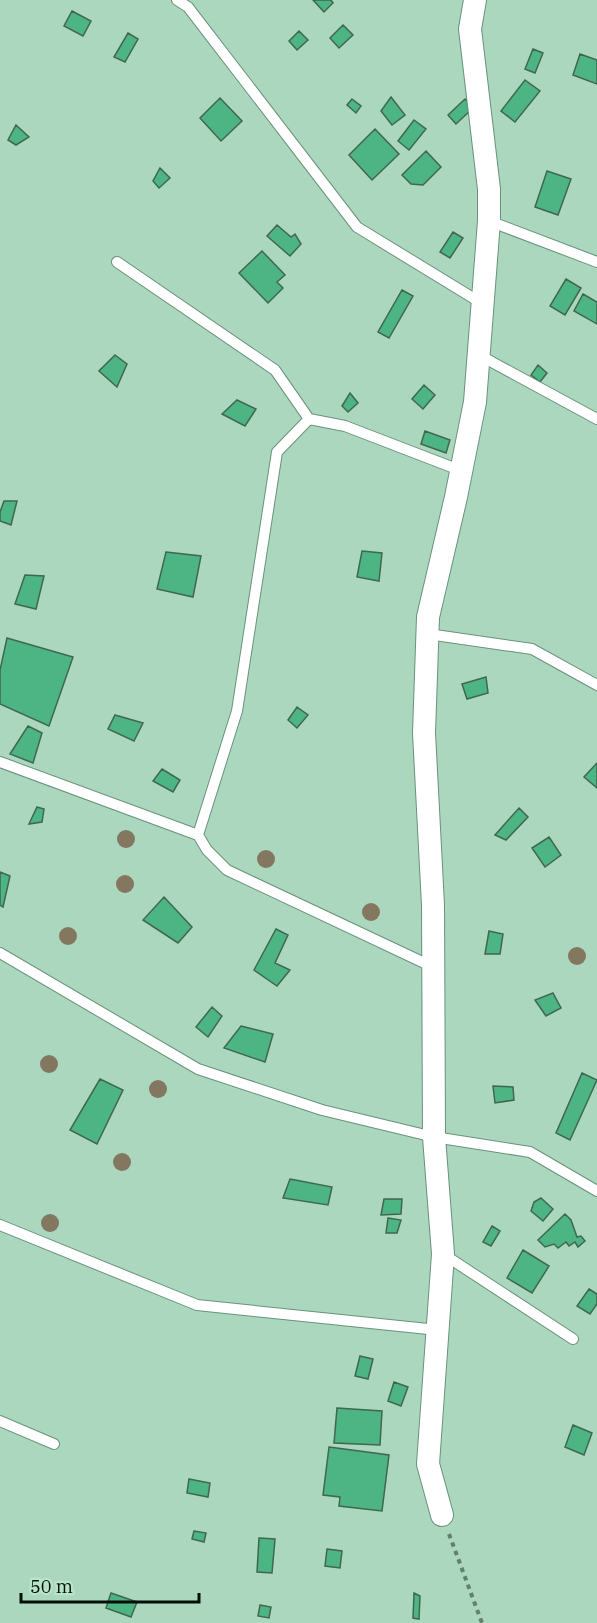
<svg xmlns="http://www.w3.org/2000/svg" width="597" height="1623" viewBox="0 0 597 1623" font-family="'IBM Plex Serif',serif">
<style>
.building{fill:#4db483;stroke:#406752;stroke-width:1.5}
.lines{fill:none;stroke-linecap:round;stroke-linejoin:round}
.service-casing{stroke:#69927b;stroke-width:12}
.minor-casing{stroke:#69927b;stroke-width:24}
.path{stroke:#62806f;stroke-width:4;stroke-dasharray:4.5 4.5;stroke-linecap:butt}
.service{stroke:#fff;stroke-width:10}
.minor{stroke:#fff;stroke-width:22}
.tree{fill:#837760}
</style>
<rect width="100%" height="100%" fill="#abd7be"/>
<path class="building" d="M313,0h18l2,3 -9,9z
M72,11l19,10 -8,15 -19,-10z
M343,25l10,10 -14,13 -9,-10z
M299,31l9,9 -11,10 -8,-9z
M128,33l10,6 -13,23 -11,-5z
M533,49l10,4 -8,20 -10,-4z
M580,54l17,6v24l-24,-9z
M525,80l15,11 -25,31 -14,-11z
M391,97l14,18 -13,10 -11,-14z
M220,98l22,23 -21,20 -21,-23z
M352,99l9,7 -5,7 -9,-8z
M465,99l8,9 -17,16 -8,-9z
M414,120l12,9 -17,21 -11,-9z
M16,125l13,12 -13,8 -8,-5z
M375,129l24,25 -27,26 -23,-25z
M426,151l15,16 -18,18 -12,-1 -9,-9z
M160,168l10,10 -11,10 -6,-7z
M547,171l24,8 -13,36 -23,-8z
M277,225l14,12 4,-3 6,10 -11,12 -23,-20z
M453,232l10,6 -13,20 -10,-6z
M262,251l23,24 -8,7 6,6 -15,15 -29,-30z
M566,279l15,9 -16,27 -15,-9z
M402,290l11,6 -24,42 -11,-6z
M583,294l14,8v22l-23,-13z
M115,355l12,9 -10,23 -18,-16z
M538,365l9,8 -7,9 -9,-7z
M424,385l11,10 -12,14 -11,-10z
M350,393l8,10 -10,9 -6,-6z
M237,400l19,9 -11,17 -23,-12z
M425,431l25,9 -4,13 -25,-9z
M4,501h13l-6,24 -11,-4v-9z
M362,551l20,2 -3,28 -22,-4z
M166,552l35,4 -8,41 -36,-8z
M25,575l19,1 -8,33 -21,-5z
M7,638l66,19 -24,69 -49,-22v-34z
M486,677l2,16 -21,6 -5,-15z
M297,707l11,8 -11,13 -9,-8z
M115,715l28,8 -9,18 -26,-12z
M28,726l14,7 -9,30 -23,-9z
M597,763v25l-13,-11z
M162,769l18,11 -7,12 -20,-11z
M37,807l7,2 -2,13 -13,2z
M519,808l9,9 -22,23 -11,-5z
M549,837l12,18 -16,12 -13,-19z
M0,872l10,4 -7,31 -3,-2z
M164,897l28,30 -14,16 -35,-23z
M276,929l12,6 -13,28 15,7 -13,16 -23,-16z
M489,931l14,3 -3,20h-15z
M553,993l8,15 -15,8 -11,-16z
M212,1007l10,9 -14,21 -12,-10z
M241,1026l32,8 -8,28 -41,-14z
M582,1073l15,7 -27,60 -14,-7z
M100,1079l23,11 -26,54 -27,-14z
M493,1086l20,1 1,13 -19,3z
M290,1179l42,8 -4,18 -45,-7z
M541,1198l12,11 -10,12 -12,-10 3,-9z
M384,1199h18l-1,15 -20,1z
M565,1214l6,6 6,17 4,-1 4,5 -7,6 -3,-5 -6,4 -3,-4 -8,6 -4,-4 -9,3 -7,-7z
M388,1218l13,2 -4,13h-11z
M492,1226l8,5 -9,15 -8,-4z
M523,1250l26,16 -17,27 -25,-15z
M589,1289l8,5v10l-7,10 -13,-8z
M360,1356l13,3 -5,20 -13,-3z
M394,1382l14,5 -7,19 -13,-5z
M337,1408l45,3 -2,34 -46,-2z
M573,1425l19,8 -8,22 -19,-8z
M329,1447l60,8 -7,56 -43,-5 1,-9 -17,-2z
M189,1479l21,4 -2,14 -21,-4z
M194,1531l12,2 -2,9 -12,-3z
M259,1538l16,1 -3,34 -15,-1z
M327,1549l15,2 -2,17 -15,-2z
M111,1593l26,9 -6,15 -25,-9z
M414,1593l6,3 -1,23 -6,-1z
M260,1605l11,2 -2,11 -11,-2z"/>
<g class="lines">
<defs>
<path id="service" d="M177,0l11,7 169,220 126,77
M489,221l108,41
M117,262l158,108 34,49
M479,355l118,64
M428,634l104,15 65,36
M0,762l198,73
M0,953l198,116 124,41 112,27 96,15 67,39
M433,967l-206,-97 -20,-20 -9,-15 39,-124 40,-259 32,-33 36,7 117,45
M0,1225l197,80 241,25
M443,1254l130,85
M0,1421l54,23"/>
<path id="minor" d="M442,1515l-14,-51 15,-210 -9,-117 -1,-232 -9,-172 4,-116 28,-120 19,-95 14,-181v-32l-19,-160 5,-29"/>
</defs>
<use href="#service" class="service-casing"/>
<use href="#minor" class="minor-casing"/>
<path class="path" d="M449,1534l33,89"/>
<use href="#service" class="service"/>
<use href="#minor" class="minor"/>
</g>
<g class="tree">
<circle cx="126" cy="839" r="9"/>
<circle cx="266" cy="859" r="9"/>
<circle cx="125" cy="884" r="9"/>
<circle cx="371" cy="912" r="9"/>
<circle cx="68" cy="936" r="9"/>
<circle cx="577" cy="956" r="9"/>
<circle cx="49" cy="1064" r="9"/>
<circle cx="158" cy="1089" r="9"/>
<circle cx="122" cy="1162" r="9"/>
<circle cx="50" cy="1223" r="9"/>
</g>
<path d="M21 1593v9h178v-9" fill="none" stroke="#020f08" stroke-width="3"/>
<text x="30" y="1593" font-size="18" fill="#020f08" stroke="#b8e4cb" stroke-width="4.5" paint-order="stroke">50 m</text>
</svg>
